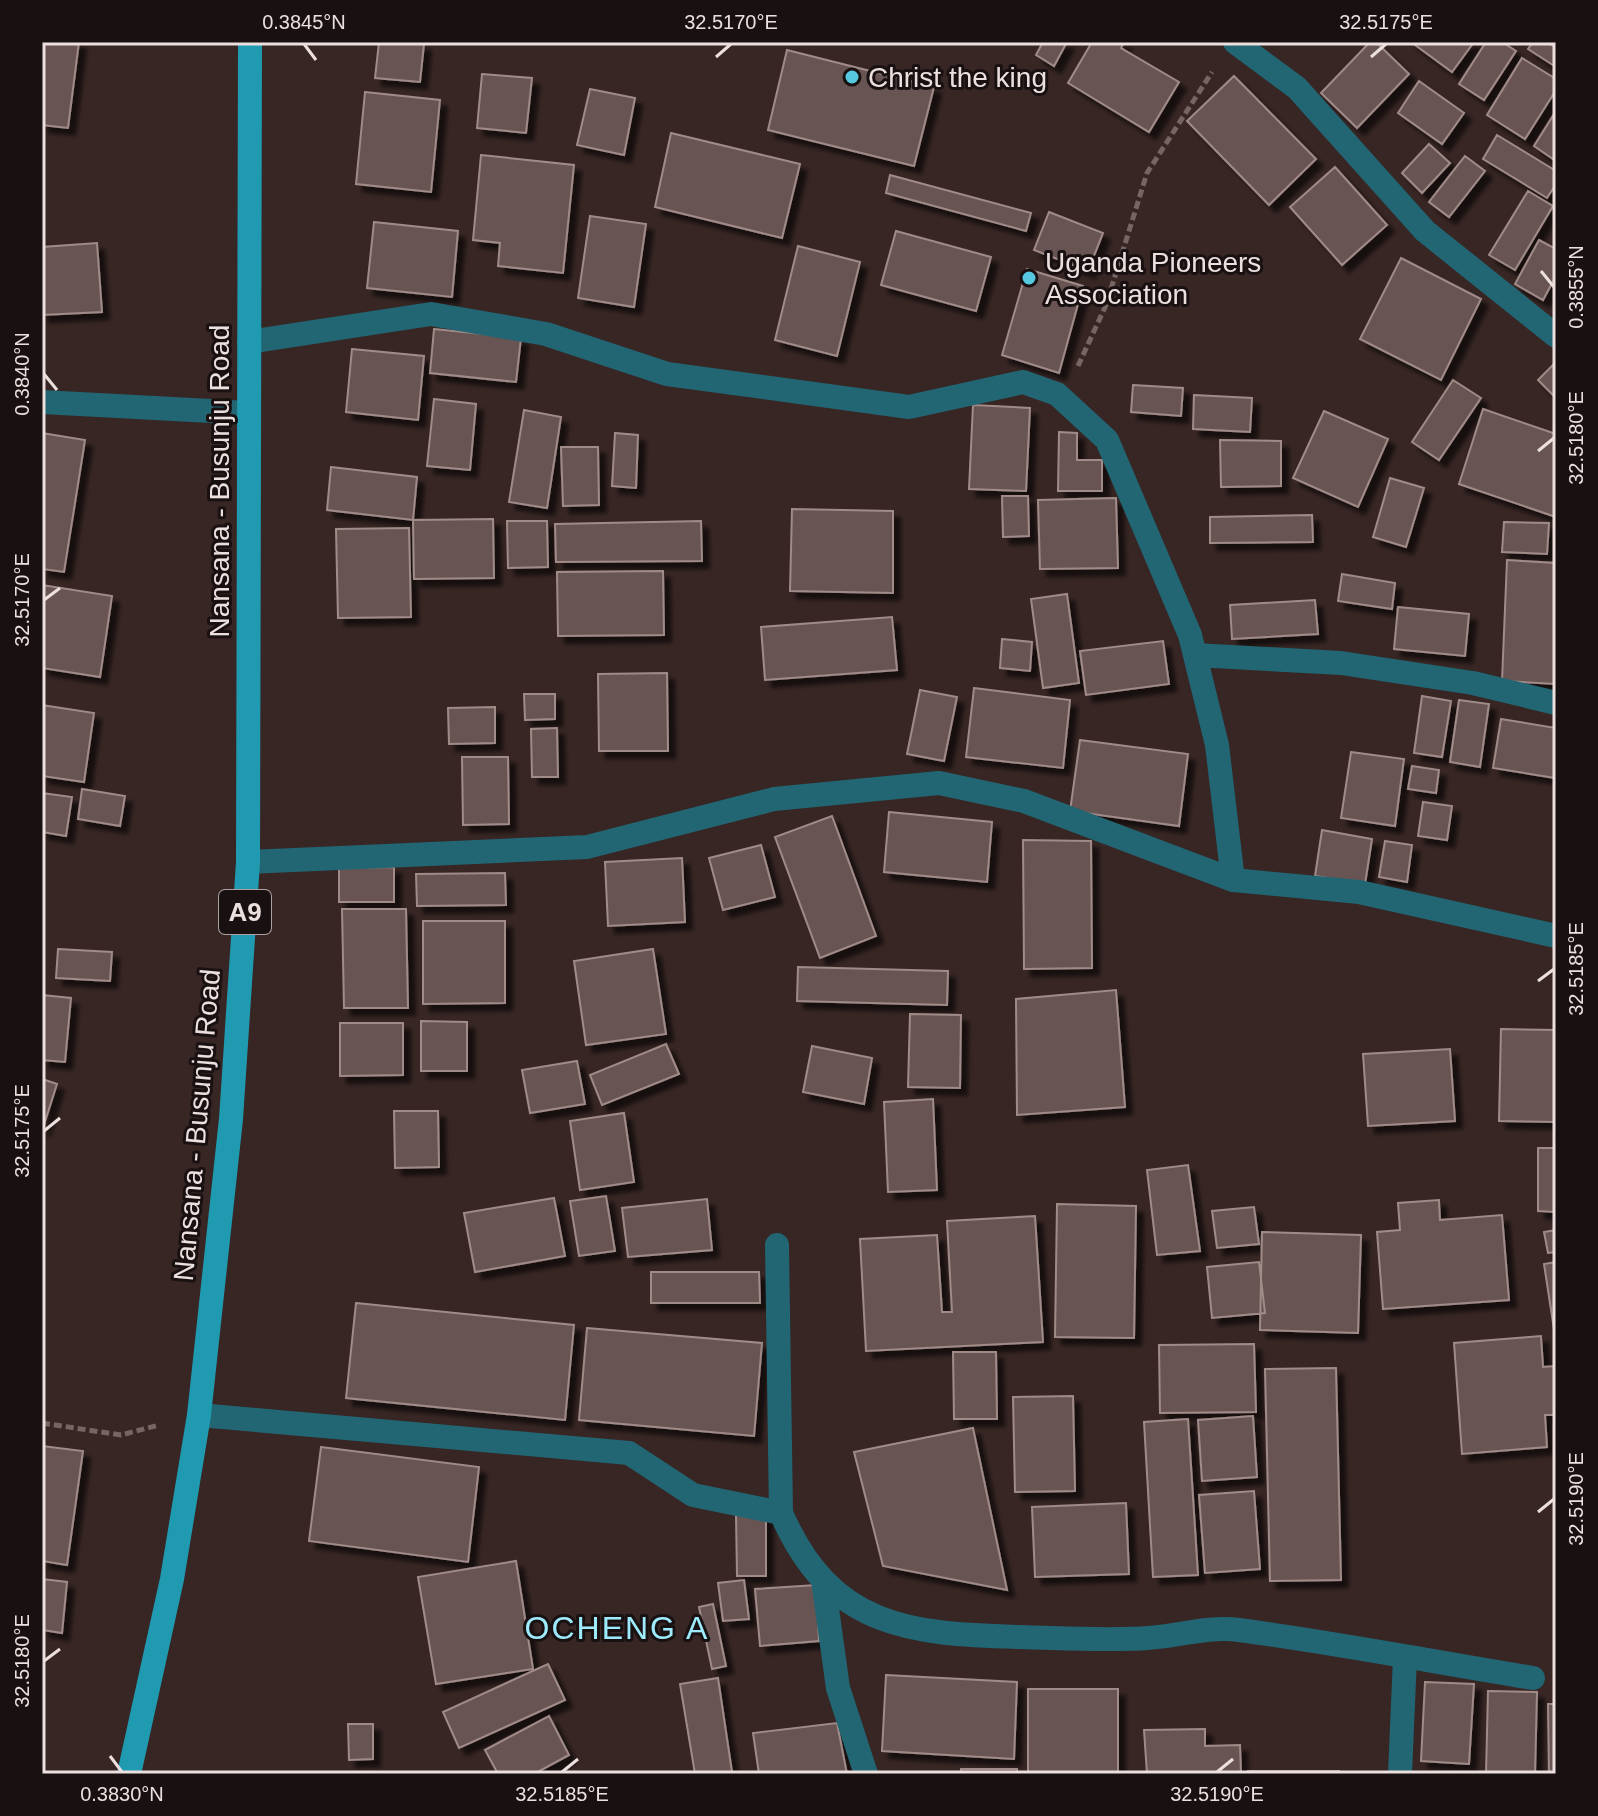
<svg xmlns="http://www.w3.org/2000/svg" width="1598" height="1816" viewBox="0 0 1598 1816" font-family="Helvetica,sans-serif">
<style>
.building{fill:#675552;stroke:#a08b89;stroke-width:2;filter:url(#shadow)}
.lines{fill:none;stroke-linecap:round;stroke-linejoin:round}
.path{stroke:#756564;stroke-width:5;stroke-dasharray:8 4;stroke-linecap:butt}
.street{stroke:#226573;stroke-width:24}
.primary{stroke:#209ab0;stroke-width:24}
.ticks{fill:none;stroke:#ece0df;stroke-width:3}
.poi-dot{fill:#56c9e1;stroke:#191111;stroke-width:3}
.labels{text-anchor:middle;dominant-baseline:central;stroke-width:6;stroke-linejoin:round;paint-order:stroke}
.shield{fill:#191111;stroke:#ada2a1;stroke-width:2}
.shield-label{font-size:26px;font-weight:bold;fill:#ece0df}
.poi-label{font-size:28px;fill:#ece0df;stroke:#191111;text-anchor:start}
.street-label{font-size:28px;fill:#ece0df;stroke:#191111}
.quarter-label{font-size:32px;letter-spacing:2px;fill:#9debfc;stroke:#191111}
.neatline{fill:none;stroke:#ece0df;stroke-width:3}
.ticks-label{font-size:20px;text-anchor:middle;fill:#ece0df}
</style>
<defs>
<filter id="shadow"><feDropShadow dx="7" dy="7" stdDeviation="2" flood-color="#0009"/></filter>
</defs>
<rect width="100%" height="100%" fill="#372624"/>
<path class="building" d="M42,42h37l-11,86 -26,-3z
M379,42l45,2 -4,38 -45,-4z
M1043,42h24l-13,24 -18,-11z
M1092,42h32l-3,6 58,34 -30,50 -81,-49z
M1370,42h6l33,32 -52,54 -36,-35z
M1411,42h63l-22,30z
M1486,42h16l14,9 -32,49 -25,-16z
M1533,42h14l9,6v19l-28,-18z
M787,50l147,37 -20,79 -146,-36z
M1522,58l34,21v11l-31,49 -38,-24z
M482,74l50,4 -6,55 -49,-5z
M1234,76l82,83 -47,46 -82,-84z
M1419,81l45,32 -22,31 -44,-31z
M590,89l45,9 -11,57 -47,-10z
M365,92l75,8 -9,92 -75,-8z
M1556,111v50l-22,-15z
M671,133l129,31 -18,74 -127,-31z
M1497,135l59,36v13l-9,14 -64,-39z
M1429,144l21,19 -28,30 -20,-20z
M481,155l93,10 -11,108 -65,-7 2,-23 -27,-3z
M1465,156l20,15 -36,46 -20,-15z
M1335,167l52,58 -45,40 -52,-58z
M890,175l141,38 -5,18 -140,-38z
M1528,191l25,15 -38,64 -26,-15z
M1049,212l54,21 -15,38 -54,-21z
M590,216l56,8 -12,83 -56,-9z
M374,222l84,9 -6,66 -85,-9z
M896,231l95,26 -15,54 -95,-26z
M1539,240l17,9v27l-13,24 -28,-16z
M97,243l5,69 -60,3v-68z
M798,246l62,16 -23,94 -62,-16z
M1401,258l80,41 -40,81 -81,-41z
M1027,269l56,17 -24,87 -57,-18z
M434,329l87,9 -5,44 -86,-9z
M352,349l72,7 -6,64 -72,-8z
M1556,362v36l-18,-18z
M1453,380l28,18 -42,62 -27,-18z
M1133,385l50,3 -2,28 -50,-4z
M1194,395l58,3 -2,34 -57,-3z
M434,399l42,5 -6,66 -43,-4z
M973,405l57,3 -4,83 -57,-2z
M1483,409l73,25v83l-97,-33z
M524,410l37,7 -14,91 -38,-6z
M1324,411l64,28 -30,68 -65,-29z
M1059,432l18,1v27h25v31h-44z
M42,433l43,7 -21,132 -22,-3z
M615,433l23,2 -2,53 -24,-2z
M1220,440l61,1v45l-60,1z
M561,447h37l1,58 -36,1z
M331,467l86,10 -4,43 -86,-10z
M1390,478l34,10 -18,59 -33,-10z
M1002,496h26l1,40 -26,1z
M1116,498l2,70 -78,1 -2,-69z
M792,509l101,2v82l-103,-2z
M1312,515l1,27 -103,1v-26z
M493,519l1,59 -80,1 -1,-59z
M507,521h40l1,46 -40,1z
M701,521l1,40 -146,1 -1,-38z
M1504,522l45,1 -2,31 -45,-2z
M409,528l2,89 -73,1 -2,-89z
M1507,560l49,3v121l-54,-3z
M663,571l1,64 -106,1 -1,-64z
M1342,574l53,9 -3,26 -54,-8z
M42,585l70,11 -12,81 -58,-9z
M1067,594l12,89 -36,5 -12,-89z
M1315,600l3,34 -86,5 -2,-34z
M1398,607l71,7 -4,42 -71,-7z
M892,617l5,53 -132,10 -4,-53z
M1002,639l30,3 -2,29 -30,-3z
M1163,641l6,43 -83,11 -6,-44z
M667,673l1,78h-69l-1,-77z
M974,688l96,12 -7,68 -97,-11z
M920,690l37,7 -13,64 -37,-7z
M524,694h31v25l-30,1z
M1422,696l29,5 -9,56 -28,-4z
M1459,700l30,4 -9,63 -30,-5z
M42,705l52,8 -10,69 -42,-6z
M495,707v36l-46,1 -1,-36z
M1501,719l55,9 -1,50 -62,-10z
M557,728l1,49h-26l-1,-48z
M1080,740l108,14 -9,72 -109,-15z
M1351,752l53,7 -9,67 -54,-8z
M462,757h46l1,67 -46,1z
M1412,766l27,4 -3,23 -28,-4z
M82,789l43,7 -5,30 -42,-7z
M42,793l30,4 -6,39 -24,-4z
M1423,802l29,4 -5,34 -29,-4z
M889,812l103,10 -5,60 -103,-10z
M832,816l44,120 -56,22 -45,-121z
M1322,830l50,9 -7,45 -50,-8z
M1023,840l68,1 1,127 -68,1z
M1385,841l27,4 -5,37 -28,-5z
M761,845l14,52 -52,13 -14,-52z
M682,858l3,64 -77,4 -3,-64z
M394,867v35h-55v-34z
M505,873l1,32 -89,1 -1,-32z
M342,909h64l2,99h-64z
M423,921h82v82l-82,1z
M58,949l54,3 -2,29 -54,-3z
M653,949l13,85 -80,11 -12,-84z
M798,967l150,4 -1,34 -150,-4z
M1116,990l9,117 -108,8 -1,-116z
M42,995l29,3 -6,64 -23,-2z
M910,1014l51,1 -1,73 -52,-1z
M421,1021l46,1v49h-46z
M340,1023h63v52l-63,1z
M1501,1029l55,1v92l-57,-1z
M666,1044l13,30 -77,31 -12,-30z
M812,1046l60,12 -8,46 -61,-12z
M1450,1049l5,72 -87,5 -5,-72z
M577,1061l8,43 -55,9 -8,-43z
M42,1079l15,5 -15,47z
M933,1099l4,91 -49,2 -4,-90z
M394,1111h44l1,56 -44,1z
M624,1113l10,69 -54,8 -10,-69z
M1538,1148h18v64l-18,-1z
M1188,1165l12,86 -43,4 -10,-85z
M606,1196l9,55 -36,5 -9,-55z
M554,1198l11,58 -90,16 -11,-59z
M707,1199l5,51 -84,7 -6,-49z
M1439,1200l1,20 62,-5 7,85 -126,9 -6,-77 23,-2 -2,-27z
M1057,1204l79,2 -2,132 -79,-1z
M1254,1207l5,37 -42,4 -5,-37z
M1035,1216l8,126 -177,9 -6,-112 77,-4 5,77h10l-5,-91z
M1556,1230v22l-8,1 -4,-21z
M1262,1232l99,3 -3,98 -98,-3z
M1259,1262l6,51 -53,5 -5,-51z
M1556,1262v74h-1l-11,-72z
M651,1272h108l1,31h-109z
M356,1303l218,22 -9,95 -219,-22z
M587,1328l175,15 -8,93 -175,-16z
M1541,1336l2,31 13,-1v49h-11l2,32 -85,7 -8,-111z
M1254,1344l2,68 -96,1 -1,-68z
M953,1352h43l1,67h-43z
M1336,1368l5,212 -71,1 -5,-212z
M1073,1396l2,95 -60,1 -2,-95z
M1253,1416l4,61 -55,4 -4,-61z
M1188,1419l10,156 -45,2 -9,-155z
M973,1428l34,162 -124,-24 -29,-114z
M42,1446l41,5 -16,114 -25,-4z
M321,1447l158,20 -11,95 -159,-21z
M1254,1491l6,78 -55,4 -6,-78z
M1126,1503l3,71 -94,3 -3,-70z
M736,1515h30v61h-29z
M516,1561l17,108 -97,15 -18,-107z
M42,1579l25,3 -5,51 -20,-3z
M744,1580l5,39 -26,2 -5,-38z
M816,1585l3,56 -59,5 -5,-57z
M713,1604l13,62 -14,3 -13,-62z
M548,1664l17,36 -106,48 -16,-36z
M886,1675l131,7 -3,77 -132,-8z
M718,1678l14,94 -37,2 -15,-90z
M1425,1682l49,2 -5,80 -48,-3z
M1028,1689h90v85h-90z
M1488,1691l49,1 -2,82h-49z
M1548,1704h8v70h-7z
M549,1716l20,39 -35,19h-36l-13,-24z
M837,1723l10,51h-88l-6,-41z
M348,1724h25v35l-24,1z
M1205,1729v17l35,-1 1,29h-94l-3,-44z
M961,1769h56v5h-56z
M1248,1771h91v3h-91z"/>
<g class="lines">
<path class="path" d="M1078,366l28,-61 41,-132 65,-101
M42,1423l79,12 38,-10"/>
<path class="street" d="M1235,42l62,46 128,143 131,105
M249,342l182,-28 115,20 121,40 242,33 114,-25 34,12 50,46 83,195 27,110 16,135
M42,402l206,11
M1195,655l146,8 132,20 83,20
M248,862l339,-15 187,-48 165,-16 85,18 209,79 126,12 197,44
M777,1245l4,268
M199,1415l430,38 64,42 88,18c50,115 128,121 239,124 43,1 86,4 128,1 30,-2 60,-12 91,-8 98,13 196,32 294,48
M823,1580l15,108 28,86
M1400,1774l5,-117"/>
<path class="primary" d="M129,1774l43,-195 27,-164 32,-296 17,-257 2,-820"/>
</g>
<path class="ticks" d="M304,44l12,16M716,57l15,-13M1371,57l15,-13M1541,271l13,16M44,374l13,16M1538,451l16,-13M44,600l16,-12M1538,981l16,-12M44,1131l16,-13M1538,1512l16,-13M44,1661l16,-12M110,1756l12,16M562,1772l16,-13M1217,1772l16,-13"/>
<g class="poi-dot">
<circle cx="852" cy="77" r="8"/>
<circle cx="1029" cy="278" r="8"/>
</g>
<g class="labels">
<rect class="shield" x="219" y="890" width="52" height="44" rx="6"/>
<g class="shield-label">
<text x="245" y="912">A9</text>
</g>
<g class="poi-label">
<text x="868" y="77">Christ the king</text>
<text x="1045" y="262">Uganda Pioneers<tspan x="1045" dy="32">Association</tspan></text>
</g>
<g class="street-label">
<text transform="translate(219 481) rotate(-90)">Nansana - Busunju Road</text>
<text transform="translate(197 1125) rotate(-85)">Nansana - Busunju Road</text>
</g>
<g class="quarter-label">
<text x="617" y="1628">OCHENG A</text>
</g>
</g>
<rect width="1598" height="1816" fill="none" stroke="#191111" stroke-width="88"/>
<rect x="44" y="44" width="1510" height="1728" class="neatline"/>
<g class="ticks-label">
<text x="304" y="29">0.3845°N</text>
<text x="731" y="29">32.5170°E</text>
<text x="1386" y="29">32.5175°E</text>
<text transform="translate(1576 287) rotate(-90)" y="7">0.3855°N</text>
<text transform="translate(22 374) rotate(-90)" y="7">0.3840°N</text>
<text transform="translate(1576 438) rotate(-90)" y="7">32.5180°E</text>
<text transform="translate(22 600) rotate(-90)" y="7">32.5170°E</text>
<text transform="translate(1576 969) rotate(-90)" y="7">32.5185°E</text>
<text transform="translate(22 1131) rotate(-90)" y="7">32.5175°E</text>
<text transform="translate(1576 1499) rotate(-90)" y="7">32.5190°E</text>
<text transform="translate(22 1661) rotate(-90)" y="7">32.5180°E</text>
<text x="122" y="1801">0.3830°N</text>
<text x="562" y="1801">32.5185°E</text>
<text x="1217" y="1801">32.5190°E</text>
</g>
</svg>
